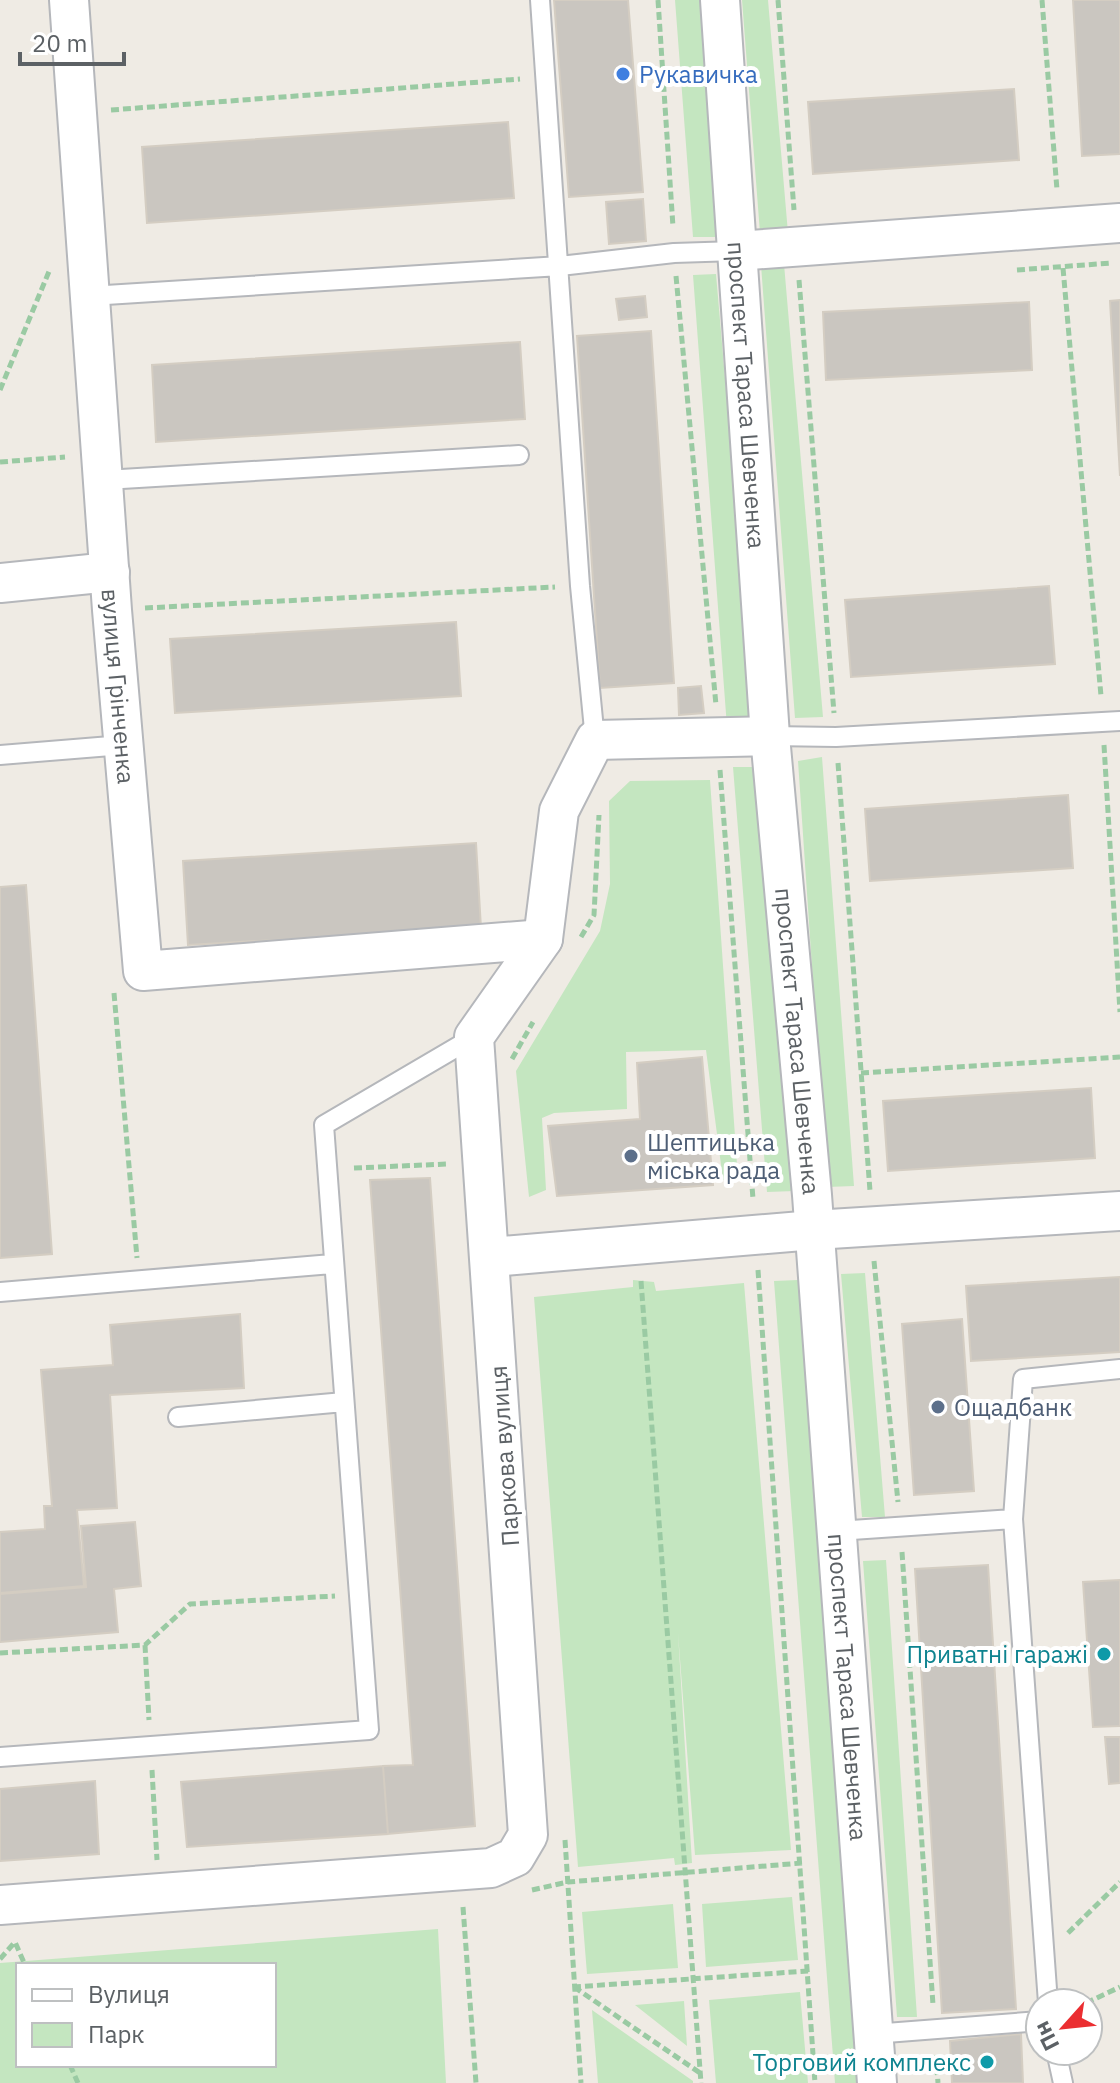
<svg xmlns="http://www.w3.org/2000/svg" width="1120" height="2083" viewBox="0 0 1120 2083" font-family="'IBM Plex Sans',sans-serif">
<style>
.green{fill:#c4e6c0;fill-rule:evenodd}
.building{fill:#cac6c0;stroke:#d4cdc2;stroke-width:2}
.lines{fill:none;stroke-linecap:round;stroke-linejoin:round}
.lane-casing{stroke:#b5b7bb;stroke-width:22}
.street-casing{stroke:#b5b7bb;stroke-width:42}
.path{stroke:#9acaa3;stroke-width:5;stroke-dasharray:8 4;stroke-linecap:butt}
.lane{stroke:#fff;stroke-width:18}
.street{stroke:#fff;stroke-width:38}
.shop-dot{fill:#3f7fe0;stroke:#fff;stroke-width:3}
.service-dot{fill:#5c6f8a;stroke:#fff;stroke-width:3}
.culture-dot{fill:#0f9aa8;stroke:#fff;stroke-width:3}
.labels{text-anchor:middle;dominant-baseline:central;stroke-width:8;stroke-linejoin:round;paint-order:stroke}
.shop-label{font-size:24px;fill:#366cbe;stroke:#fff;text-anchor:start}
.street-label{font-size:24px;fill:#5c6165;stroke:#fff}
.service-label{font-size:24px;fill:#4e5e75;stroke:#fff;text-anchor:start}
.culture-label{font-size:24px;fill:#0d838f;stroke:#fff;text-anchor:end}
</style>
<rect width="100%" height="100%" fill="#efebe4"/>
<path class="green" d="M675,0h26l20,237h-28z
M742,0h26l20,233h-28z
M784,264l39,453 -28,1 -34,-453z
M716,274l39,452 -28,1 -34,-452z
M822,757l32,429 -27,1 -29,-426z
M733,767h24l38,424 -28,1z
M710,780l28,399 -15,1 -17,-130 -80,2 1,57 -73,4 -12,5 4,72 -17,7 -13,-126 84,-140 10,-47 -1,-83 21,-20z
M865,1273l20,244h-23l-21,-243z
M633,1280l21,2 2,9 88,-8 47,567 -96,5 -17,-222 14,230 -17,2 -1,-7 -96,9 -44,-570 99,-10z
M798,1280l63,803h-26l-61,-802z
M886,1560l31,457h-20l-34,-456z
M792,1897l6,63 -92,7 -4,-63z
M673,1904l5,64 -91,6 -5,-62z
M438,1929l8,154h-446v-120zM18,1965h256v100h-256z
M800,1992l8,91h-92l-7,-83z
M684,2001l3,45 -52,-41z
M592,2010l101,71v2h-95z"/>
<path class="building" d="M554,0h74l15,192 -74,5z
M1073,0h47v154l-38,2z
M1014,89l5,71 -206,14 -5,-72z
M508,122l6,76 -367,25 -5,-76z
M643,199l3,42 -37,3 -3,-42z
M645,296l2,21 -28,3 -3,-21z
M1120,300v176l-10,-175z
M1029,302l3,68 -206,10 -3,-68z
M651,331l23,352 -74,5 -23,-352z
M520,342l5,77 -369,23 -4,-77z
M1049,586l6,78 -204,13 -6,-77z
M456,622l5,74 -286,17 -5,-74z
M701,686l3,27 -25,2 -1,-27z
M1068,795l5,73 -203,13 -5,-72z
M476,843l5,85 -293,17 -5,-84z
M26,885l26,369 -52,4v-371z
M702,1057l11,128 -156,11 -9,-70 92,-7 -3,-56z
M1091,1088l4,70 -207,13 -5,-70z
M430,1178l45,648 -87,8 -5,-68 30,-1 -43,-585z
M1120,1277v75l-149,9 -5,-75z
M240,1314l4,74 -134,7 7,113 -40,2 7,76 -84,7v-61l45,-3 -1,-23h8l-11,-136 72,-5 -3,-40z
M962,1319l12,172 -60,4 -12,-171z
M135,1522l6,64 -27,3 4,43 -118,10v-48l86,-7 -5,-61z
M988,1565l28,444 -74,4 -27,-444z
M1120,1580v146l-27,1 -10,-145z
M1105,1737h15v46l-11,1z
M383,1766l5,68 -201,13 -6,-65z
M95,1781l4,73 -99,7v-72z
M1021,2034l2,49h-71l-2,-42z"/>
<g class="lines">
<defs>
<path id="lane" d="M540,0l40,586 15,154
M90,296l470,-30 114,-13 62,-2
M105,480l414,-25
M770,736l66,1 284,-16
M0,755l123,-10
M0,1292l332,-28
M178,1417l166,-15
M837,1531l176,-12
M0,1757l369,-27 -45,-605 150,-88
M1048,2003l-35,-484 10,-140 97,-10
M873,2034l167,-13
M1056,2051l7,32"/>
<g id="street">
<path id="s1" d="M69,0l43,610 31,361 400,-32"/>
<path id="s2" d="M720,0l50,736 42,459 65,888"/>
<path d="M736,251l384,-28"/>
<path d="M0,583l110,-11"/>
<path d="M491,1257l323,-27 306,-19"/>
<path d="M0,1905l491,-37 24,-11 13,-22 -54,-798 69,-98 16,-128 36,-71 175,-4"/>
</g>
</defs>
<use href="#lane" class="lane-casing"/>
<use href="#street" class="street-casing"/>
<path class="path" d="M658,0l15,227
M778,0l16,210
M1042,0l15,190
M111,110l409,-31
M1063,268l38,428
M1017,270l94,-7
M676,276l40,429
M799,280l35,433
M0,390l50,-121
M0,462l65,-5
M145,608l410,-21
M1104,745l16,267
M838,763l32,428
M720,770l33,429
M581,937l13,-22 5,-100
M114,993l23,265
M512,1059l21,-37
M861,1073l259,-16
M354,1168l93,-4
M874,1261l24,241
M758,1270l57,813
M641,1281l60,802
M902,1552l31,453
M145,1645l4,75
M0,1653l145,-8 45,-41 145,-8
M152,1770l5,90
M565,1840l16,243
M532,1890l36,-8 234,-19
M463,1907l13,176
M1068,1933l52,-51
M0,1959l15,-17 10,23
M573,1987l235,-16
M574,1987l126,86
M1086,2003l34,-16
M936,2055l2,28
M70,2065l8,18"/>
<use href="#lane" class="lane"/>
<use href="#street" class="street"/>
</g>
<circle class="shop-dot" cx="623" cy="74" r="8"/>
<g class="service-dot">
<circle cx="631" cy="1156" r="8"/>
<circle cx="938" cy="1407" r="8"/>
</g>
<g class="culture-dot">
<circle cx="1104" cy="1654" r="8"/>
<circle cx="987" cy="2062" r="8"/>
</g>
<g class="labels">
<g class="shop-label">
<text x="639" y="74">Рукавичка</text>
</g>
<g class="street-label">
<text stroke="none"><textPath href="#s2" startOffset="396">проспект Тараса Шевченка</textPath></text>
<text stroke="none"><textPath href="#s1" startOffset="688">вулиця Грінченка</textPath></text>
<text stroke="none"><textPath href="#s2" startOffset="1044">проспект Тараса Шевченка</textPath></text>
<text transform="translate(504 1456) rotate(-94)">Паркова вулиця</text>
<text stroke="none"><textPath href="#s2" startOffset="1692">проспект Тараса Шевченка</textPath></text>
</g>
<g class="service-label">
<text x="647" y="1142">Шептицька<tspan x="647" dy="28">міська рада</tspan></text>
<text x="954" y="1407">Ощадбанк</text>
</g>
<g class="culture-label">
<text x="1088" y="1654">Приватні гаражі</text>
<text x="971" y="2062">Торговий комплекс</text>
</g>
</g>
<rect x="16" y="1963" width="260" height="104" fill="#ffffff" stroke="#bec0c1" stroke-width="2"/>
<rect x="32" y="1989" width="40" height="12" fill="#ffffff" stroke="#bec0c1" stroke-width="2"/>
<text x="88" y="2003" font-size="24" fill="#5c6165">Вулиця</text>
<rect x="32" y="2023" width="40" height="24" fill="#c4e6c0" stroke="#bec0c1" stroke-width="2"/>
<text x="88" y="2043" font-size="24" fill="#5c6165">Парк</text>
<g transform="translate(1064 2027) rotate(243)"><circle r="38" fill="#ffffff" stroke="#bec0c1" stroke-width="2"/>
<path d="M0-6L14 30L0 20L-14 30Z" fill="#eb2e31"/>
<text y="-12" font-size="22" font-weight="bold" text-anchor="middle" fill="#5c6165">Пн</text>
</g>
<path d="M20 52v12h104v-12" fill="none" stroke="#5c6165" stroke-width="4"/>
<text x="32" y="52" font-size="24" fill="#5c6165" stroke="#ffffff" stroke-width="6" paint-order="stroke">20 m</text>
</svg>
